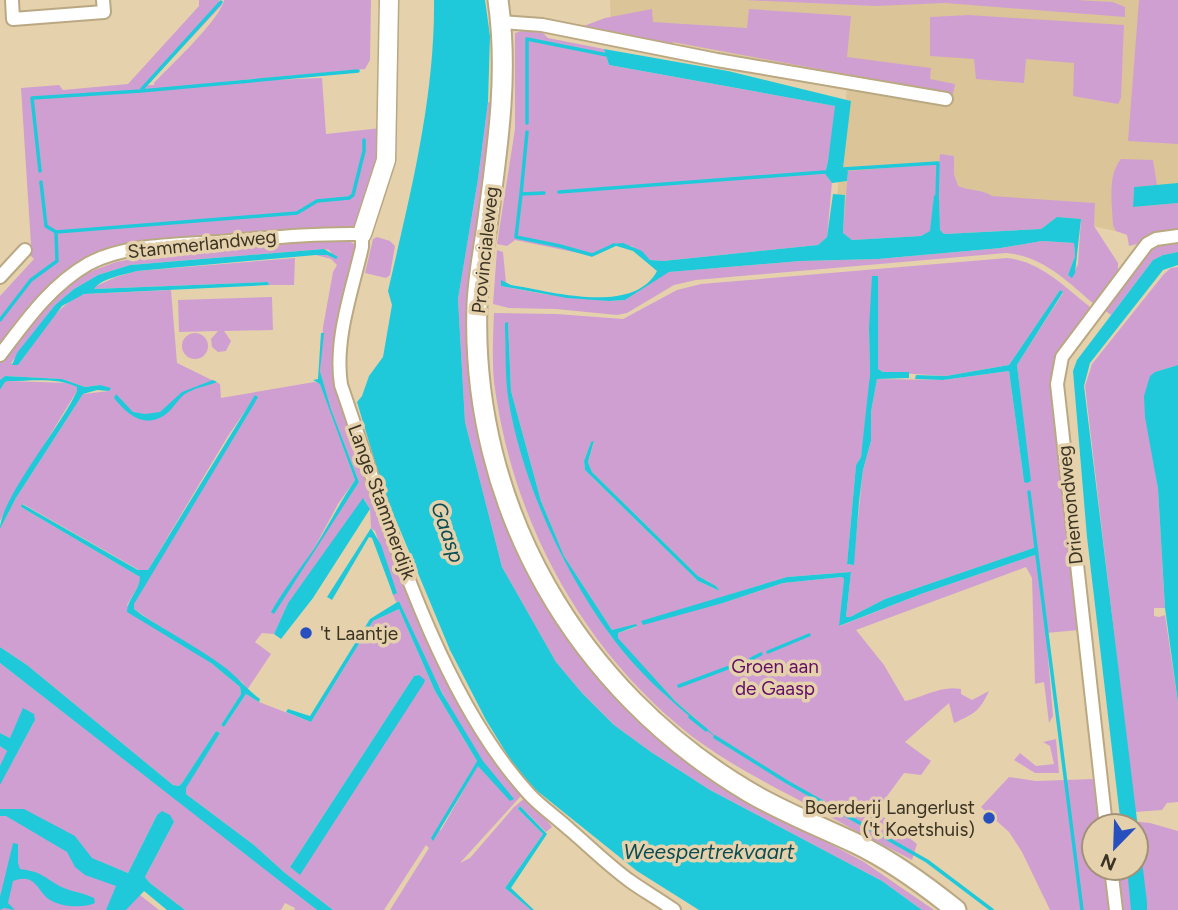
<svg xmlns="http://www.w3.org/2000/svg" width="1178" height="910" viewBox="0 0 1178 910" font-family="Figtree,sans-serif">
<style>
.built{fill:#dbc598}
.green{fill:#d09fd2;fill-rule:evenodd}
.water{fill:#20c9d9}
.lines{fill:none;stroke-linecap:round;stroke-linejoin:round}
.stream{stroke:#20c9d9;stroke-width:3.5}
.street-casing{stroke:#baa883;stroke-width:16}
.secondary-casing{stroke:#baa883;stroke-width:21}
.primary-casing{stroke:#baa883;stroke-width:23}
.street{stroke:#fff;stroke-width:12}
.secondary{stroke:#fff;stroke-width:18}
.primary{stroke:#fff;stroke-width:19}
.poi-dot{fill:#284fbe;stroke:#e5d2ac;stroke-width:2.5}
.labels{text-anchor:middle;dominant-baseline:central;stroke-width:7;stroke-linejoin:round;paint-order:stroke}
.street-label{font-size:19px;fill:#3b3324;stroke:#e5d2ac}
.poi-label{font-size:19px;fill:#3b3324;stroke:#e5d2ac;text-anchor:start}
.park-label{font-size:19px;fill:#620c68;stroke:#e5d2ac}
.water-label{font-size:21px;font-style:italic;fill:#0a4d54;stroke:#e5d2ac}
</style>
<rect width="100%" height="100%" fill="#e5d2ac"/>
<path class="built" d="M610,0h568v223l-59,9 -48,-11 -238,21 15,-166 -237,-45z"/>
<path class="green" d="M199,0h20l3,5 -75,80h7v-2c16,-17 66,-63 70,-83h147l-1,60 -5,9 -144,13 101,-4 4,56 55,-6 -1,31 -21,70 -269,28 -31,20 -19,19 -40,51v-51l34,-37 -8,-8 5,-6 -10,-157 38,-3 4,5 65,-6 71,-78z
M744,0h332l37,2 12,5v10l-180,-14 -69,3z
M1139,0h39v144l-50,-3z
M652,9l1,13 94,6 2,-19 102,7 -4,41 84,11 -1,11 25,5 -2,10 -280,-52 -2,5 -95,-18 29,-11z
M969,15l155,10 -3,73 -3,6 -45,-8 1,-33 -48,-4 -2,24 -48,-4 -2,-20 -44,-3v-39z
M522,31l21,2 5,5 56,11 5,16 227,41 -8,55 -3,13 7,9 -5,54 -9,8 -155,16 -13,-1 -18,-14 -21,-1 3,1 -26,9 -73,-15 -8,6 -10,-2 18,-115v-96z
M488,102l6,3 -22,192 44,248 174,217 34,25 140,75 70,48h-12l-40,-29 -172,-91 -59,-38 -37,-27 -32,-32 -26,-31 -54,-95 -37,-145 -7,-123 20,-120z
M940,154l14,2v18l4,12c11,5 24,3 34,10l103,7 -1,23 24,37v9l-24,32c-27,-23 -51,-48 -88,-51l-310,27 -22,5 -47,28 -10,2 -61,-6 -47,-1 -16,-4 4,-54 6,2 3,31 -5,-2v5l42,8 66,7 16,-1 43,-28 133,-11 77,-2 123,-11 41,-7 32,2 1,13 -7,19 4,2 6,-13 3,-45 -24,-2 -16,12 -97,5 -4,-4 -1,-33 -5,-2 -3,36 -10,5 -69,4 -9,-7 5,-62 91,-7z
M1121,159l32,1 4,25 -23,2 -1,20 45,-4v29l-28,3 -9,8 -12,3 -2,-11 -11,-4 -3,-6c-1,-20 -6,-50 8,-66z
M377,237l13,4 5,5 -5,29 -4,3 -21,-5 8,-34z
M347,240l7,4 3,8 -17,133 131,343 8,11 9,7 33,50 -61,67 10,-5 44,-51 12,-10 4,2 22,28 -6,5 -26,-26 -2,3 25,25 -38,54 26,22h-141l39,-62 -3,-3 -42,65h-51l-48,-37 -31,-28 -68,-51 -1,-6 35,-55 -4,-2 -34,52 -3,3 -6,-1 -146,-120 -27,-18v-118l16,-31 67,-104 26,-3 -9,-6 -15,2 -23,-8 -57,-3 -5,4v-18l39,-51 37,-34 40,-15 32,-6 149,-15zM324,249l5,1 7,9 -9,-4h-11l15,4 6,6 -4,7 -10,55 -3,44 11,38 28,73 -86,131 -1,-1 44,-67 22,-41 17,-24 -35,-97 -6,-1 -93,16 -1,-14 -43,-21 -6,-73 -87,4c-28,9 -48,48 -66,71l-7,-2 44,-58 19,-16 24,-14 32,-10zM256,395l-6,16 -111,182 -5,11v5l108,73 5,8 24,-36 -16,-12 7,-9 12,1 14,-31 76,-104 6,10 1,19 4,3 21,62 -3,2 3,7 3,-1c25,54 49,110 83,159 10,14 21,26 31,39l-35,-34 -37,65 -5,1 41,-70 -42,-70 -36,-82 -26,12 -62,101 -52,-20 -13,-8 -22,33 -3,-2 20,-31 -1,-7 -29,-24 -84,-58 13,-22v-6l-119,-70 2,-3 116,66h9l80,-134zM419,675l-42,79 -77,120 -10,-7 124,-191z
M1178,241v11l-15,3 -10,5 -42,55 -7,-5 50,-64z
M295,258l-1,27h-25l-1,-3 -174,7v-2l22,-10 21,-6z
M1007,258c33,3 58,29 82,48l1,4 -35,46 -3,26 27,248 -33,3 7,83 -4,7 -5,-41 -9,2 -3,-106 -6,-11 -170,63 28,35 21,36c19,-4 36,-16 56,-12v5l11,6 17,-9c-9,20 -15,23 -35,32l-5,-20 -44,39 26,19 -10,14 -17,-2 -28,38 41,33 -5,16c-39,-20 -78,-41 -117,-62 -40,-21 -82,-43 -117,-73 -102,-86 -167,-211 -184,-343 -2,-23 -1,-47 0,-69l63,1 66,5 54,-29 24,-6zM878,276v93l5,3 63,4 63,-11 51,-75 3,3 -46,72 13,117 -6,-1 -15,-110 -66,9 -66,-1 -6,33v29l-8,29 -10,95 -6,-1 9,-99 5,-8 5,-33 4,-50 -1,-46zM508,322l3,69 30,110 23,55 48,74 25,-3 -19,6 -1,5 58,63 27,23 -36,-28 -56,-61 -47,-77 -23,-52 -32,-110zM591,442h3l-6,20 4,10 106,104 18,10 4,5 -22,-10 -113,-111 -1,-9zM1036,547l-1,8 -114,39 -81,32 4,-47 -2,-2 -59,6 -60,20 -82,19 146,-45 64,-5 -5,45h4l35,-18z
M1178,267v98l-22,7 -4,79 6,38 7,119h-11v8l5,1 6,-2 13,88v99l-11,1 -5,7 -27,2 -50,-426 7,-22 72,-90 7,-6z
M272,297l1,33 -49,1 7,10 -5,10 -8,1 -6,-5 -1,-8 7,-8 -39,1 -1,-32z
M182 346a13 13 0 1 1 26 0a13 13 0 1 1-26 0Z
M9,381l60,2 8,4v4l-63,103 -14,27v-131l5,-8z
M0,663l292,226 25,21h-23l1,-2 -10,-5 -4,7h-96l-35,-27 -5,-6 29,-55 -17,-7 -29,58 -37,-15 -16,-22 -3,24 72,31 -4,4 19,15h-159v-164l7,5 -2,24 30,-55 -25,18 -10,-5z
M1056,739l3,34h-24l-21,-13 6,-7 16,13 18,-2 -4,-18 -7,-4z
M1009,777l27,4 57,-2 3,4 5,43h-7v42h12l5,42h-61l-28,-58 -13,-20 -28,-25z
M1113,819l37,4 28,8v79h-58l-4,-42h20v-42h-23z"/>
<path class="water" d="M434,0h51l5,36 -2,66 -10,77 -20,120 7,123 37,145 54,95 26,31 32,32 37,27 59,38 172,91 40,29h-223l-62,-39 -101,-81 -21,-23 -29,-47 -36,-70 -67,-161 -26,-87 5,-6 7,-20 14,-19 9,-52 -4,-14c22,-96 47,-192 46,-291z
M604,49l124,22 123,30 -8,67 5,3 -1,10 -15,2 -7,-9 3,-13 7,-55 -226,-41z
M1178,183v20l-45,4 1,-20z
M833,194l12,1 -2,38 9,7 69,-4 9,-5 4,-36 5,2 1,33 4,4 97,-5 16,-12 24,2 -6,54 -3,5 -4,-3 7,-19 -1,-13 -32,-2 -41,7 -123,11 -77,2 -132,11 -44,28 -16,1 -42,-3 -66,-12v-6l10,5c39,6 122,31 146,-14l-24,-20 -23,-7 13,-1 19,8 8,9 13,1 155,-16 9,-8z
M324,249l14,8 -2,2 -9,-4h-11l-179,16c-14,4 -35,7 -43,18l174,-7 1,3 -185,9 -22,12 -44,59h-6l5,-12 38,-48 19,-16 24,-14 32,-10z
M1178,252v13l-15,5 -73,93 -6,23 63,516v8h-16l-4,-42h9v-42h-15l-34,-289 -14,-166 4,-11 76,-100 10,-5z
M872,276h6v93l5,3h26v6l-32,1 -6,33v29l-8,29 -4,32 -5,63 -7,-1 9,-99 5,-8 9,-83 -1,-46z
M1060,290l3,2 -46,73 14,116 -4,2 -3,-1 -1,-8 -14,-103 -66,9 -28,-1 1,-4 30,1 63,-11z
M508,322l3,69 30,110 23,55 48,74 24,-6 1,2 -19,7v5l57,63 47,41c-40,-31 -81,-65 -111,-106 -49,-67 -90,-157 -103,-239 -3,-22 -2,-46 -3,-69v-5z
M321,333h3l-4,38 11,38 28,73 -85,132 -3,-2c13,-23 29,-43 44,-65 14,-22 25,-45 40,-67l-35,-96 -7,-4 5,-1z
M1178,365v338l-13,-95 -7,-119 -13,-72 -1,-21 6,-20 5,-4z
M5,376l57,3 23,8 15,-2 11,3 -2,3 -12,-1 -14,4 -67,104 -16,31c0,-30 62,-104 77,-138v-4c-19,-10 -47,-6 -68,-6l-4,1 -5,8v-10z
M213,380l4,2c-10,4 -23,6 -32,12 -7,5 -12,15 -19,20 -22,16 -39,0 -52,-16l2,-4 17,18 12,2 15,-2 22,-20z
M255,395l3,2 -8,14 -116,193v5l8,6c26,17 55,32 81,51 14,10 23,23 37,33l-1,3 -13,-8 -22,33 -3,-2 20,-31 -1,-7 -29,-24 -84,-51c0,-13 13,-22 13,-35l-119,-70 1,-3 116,66h10z
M594,441l-6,21 4,10 106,104 18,10 4,5 -22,-10 -113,-111 -1,-9 7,-19z
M363,498l7,11 -57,89 -32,41 -7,-5 14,-31z
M371,528l10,17 16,48 -4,2 -2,-6 -19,-51 -3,-1 -37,63 -5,-3z
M1036,547l-1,8 -114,39 -82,32 5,-47 -2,-2 -59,6 -60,20 -80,22 -2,-4 146,-44 64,-5 -5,45h4l35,-18z
M399,601l43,92 41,68 31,38 -4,2 -32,-35 -45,75 -2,-3 46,-77 -42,-70 -36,-82 -26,12 -62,101 -25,-10 2,-3 22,7 60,-97z
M0,647l27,18 146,120 6,1 3,-3 34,-52 4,2 -34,55v6l68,51 31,28 48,37h-16l-317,-247z
M419,675l6,5 -1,3 -124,192 -10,-8 124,-191z
M23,708l11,6 1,6 -35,65v-19l7,-15 -7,-5v-13l10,5z
M520,806l27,28 -36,54 23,22h-3l-26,-22 38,-54 -25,-25z
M0,809h24l51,27 17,22 36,15 29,-58 5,-4 8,4 4,7 -29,55 5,6 35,27h-18l-23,-19 -18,19h-20l10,-24 -31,-11 -10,-8 -8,-15 -61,-36h-6z
M13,843l5,1v19l2,6c20,3 20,5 36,15 10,7 26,8 38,14l1,5c-13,6 -40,4 -50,-7 -10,-12 -13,-22 -32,-15l-5,22 7,7 -11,-2 -4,2v-13z"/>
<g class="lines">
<path class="stream" d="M142,89l79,-87
M527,123v-84l80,16
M843,169l95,-6 -1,35
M40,171l-8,-73 109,-7 217,-20
M41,182l5,44 10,6 241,-19 20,-12 32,-3 4,-3 11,-44v-11
M559,192l266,-20
M544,193l-23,1 -5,43 44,9 32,9 22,-10
M521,194l6,-62
M0,320l31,-40 26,-19 -1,-29
M1029,492l53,418
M768,652l41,-17
M751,659l10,-5
M679,686l67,-25
M690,717l16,13
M715,737l72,45 140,79 65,49"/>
<defs>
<path id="street" d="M12,0l1,19 91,-7 -1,-12
M500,22l42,3 175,35 229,39
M0,277l25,-27
M0,355c26,-34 50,-69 88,-91 36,-20 90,-19 131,-22 48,-4 95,-9 143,-8v13c-10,44 -28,92 -21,138 45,130 94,306 188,409 12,13 27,23 40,35 20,17 40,37 61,52 14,10 30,19 44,29
M1106,826l-49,-442 5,-27 85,-113 9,-5 22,-3
M1111,868l5,42"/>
<path id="secondary" d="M362,234l24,-74 3,-160"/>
<path id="primary" d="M498,0c11,76 -1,151 -11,226 -4,26 -9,53 -10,79 -7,202 100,385 272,487 34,20 72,35 108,52 35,17 68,41 99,66"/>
</defs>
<use href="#street" class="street-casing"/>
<use href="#secondary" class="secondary-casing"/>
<use href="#primary" class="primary-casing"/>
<use href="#street" class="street"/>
<use href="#secondary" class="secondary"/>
<use href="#primary" class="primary"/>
</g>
<g class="poi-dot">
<circle cx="306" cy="633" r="7"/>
<circle cx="989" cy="818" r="7"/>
</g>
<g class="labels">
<g class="street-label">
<text transform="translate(202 244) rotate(-6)">Stammerlandweg</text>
<text transform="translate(485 250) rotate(-84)">Provincialeweg</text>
<text transform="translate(382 502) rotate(70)">Lange Stammerdijk</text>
<text transform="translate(1070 505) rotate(-96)">Driemondweg</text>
</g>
<g class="poi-label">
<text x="320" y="633">'t Laantje</text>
<text x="975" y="807" text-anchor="end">Boerderij Langerlust<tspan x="975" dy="22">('t Koetshuis)</tspan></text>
</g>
<g class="park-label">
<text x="775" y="666">Groen aan<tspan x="775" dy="22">de Gaasp</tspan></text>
</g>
<g class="water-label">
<text transform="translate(448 532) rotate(71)">Gaasp</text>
<text x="709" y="851">Weespertrekvaart</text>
</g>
</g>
<g transform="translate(1115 847) rotate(203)"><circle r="33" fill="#e5d2ac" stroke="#a19276" stroke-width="2"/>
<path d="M0-5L12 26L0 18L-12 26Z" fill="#284fbe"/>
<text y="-10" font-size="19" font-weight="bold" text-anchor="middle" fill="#3b3324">N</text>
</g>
</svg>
